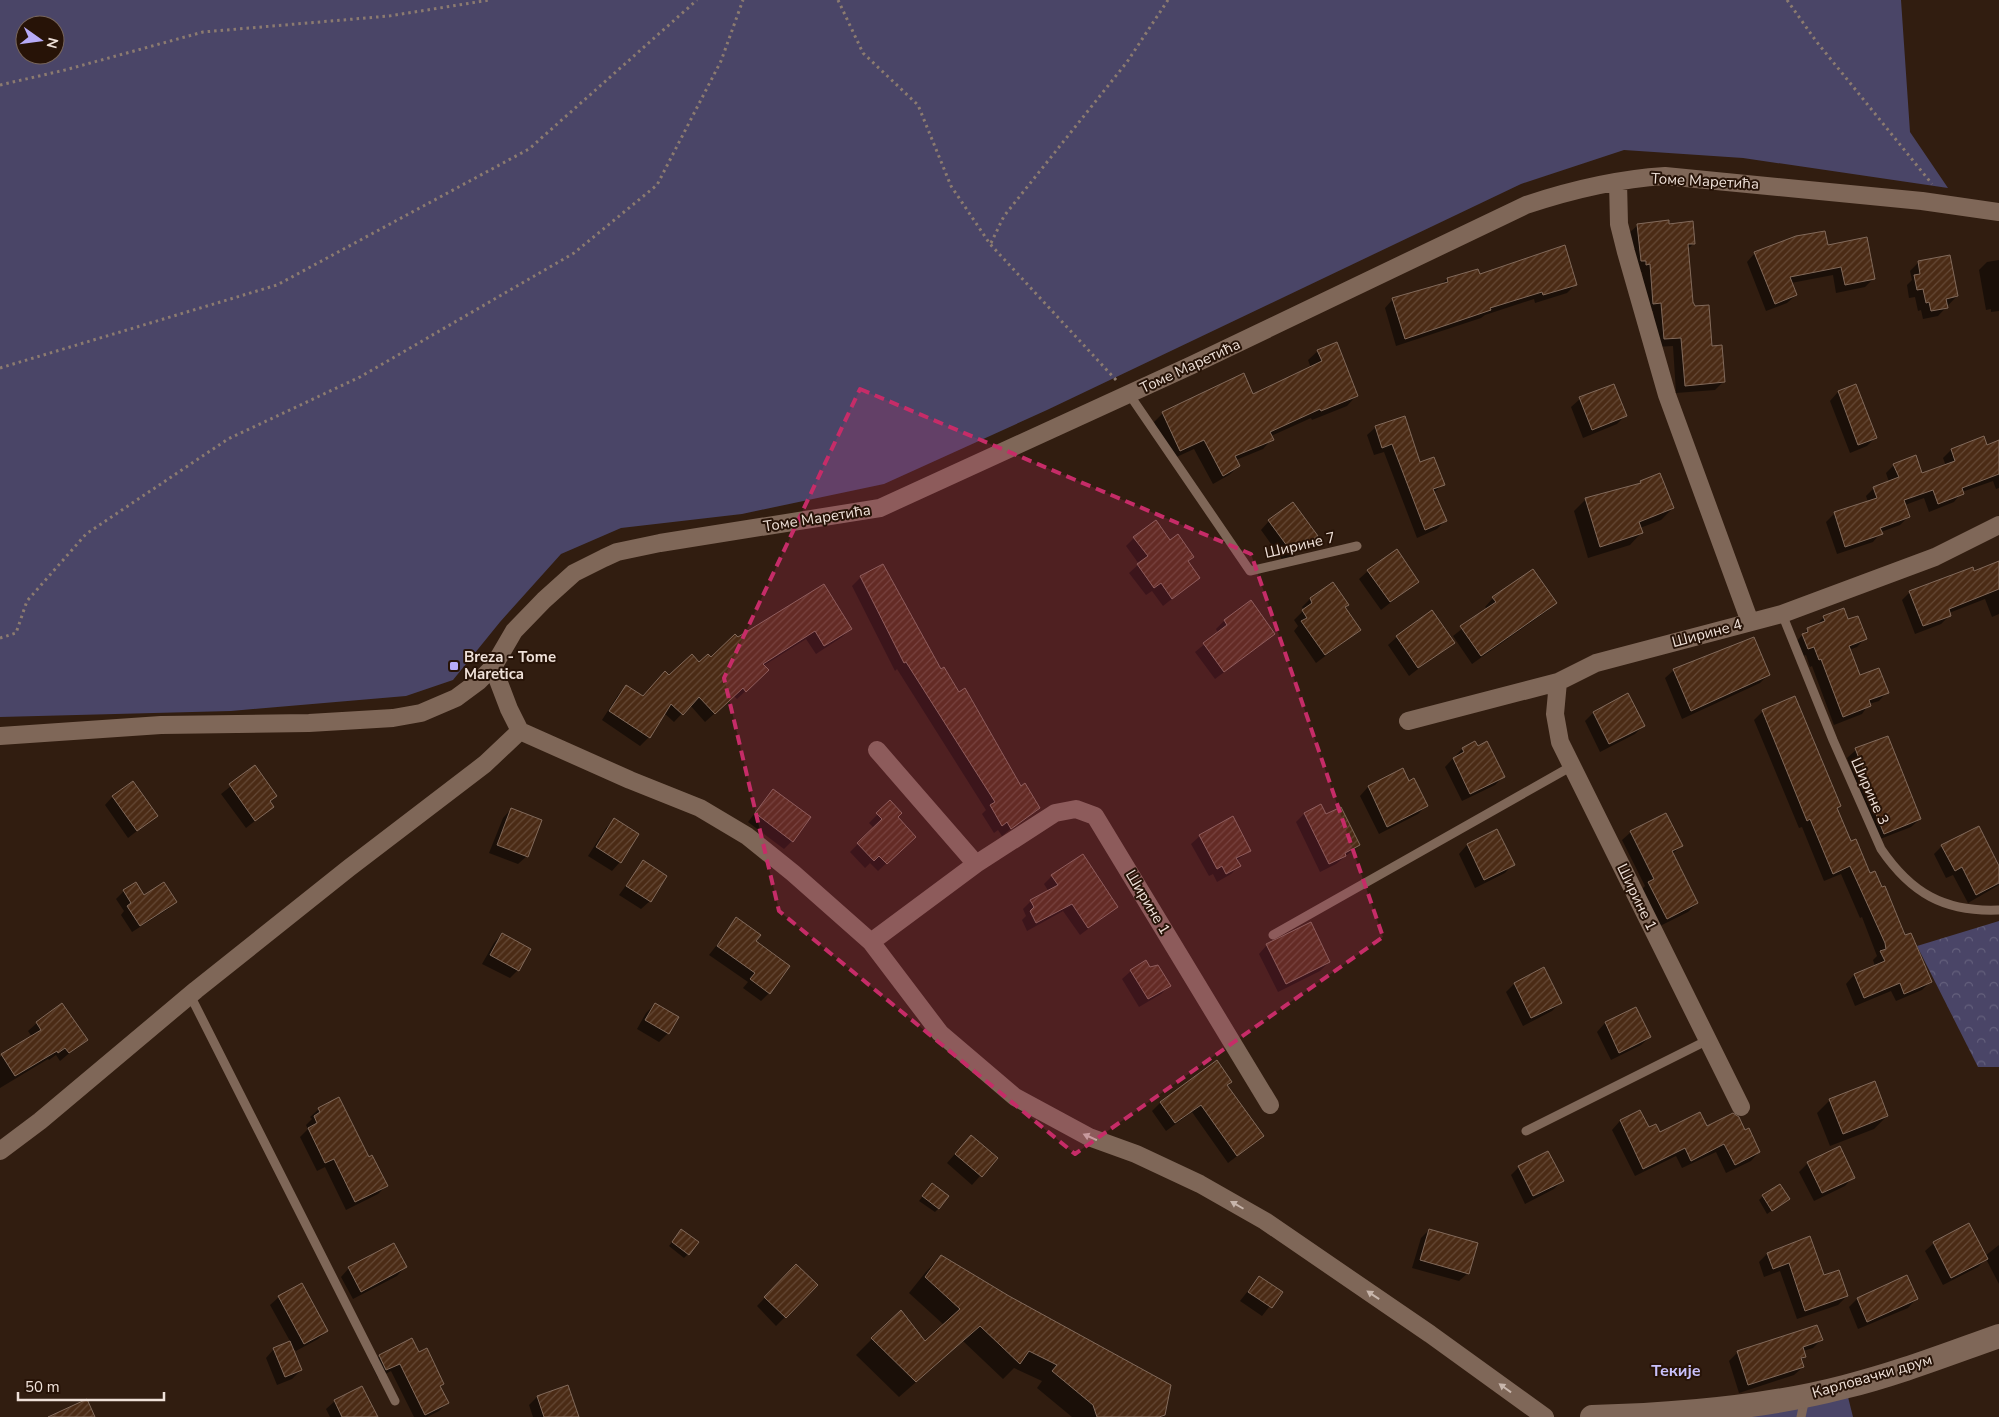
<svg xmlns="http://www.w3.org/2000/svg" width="1999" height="1417" viewBox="0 0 1999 1417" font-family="'Nunito Sans',sans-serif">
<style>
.green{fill:#4a4567;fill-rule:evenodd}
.forest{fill:url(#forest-crowns)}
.shadow{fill:#0007}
.building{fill:url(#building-hatch);stroke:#826a5b}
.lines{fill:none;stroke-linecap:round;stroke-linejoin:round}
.path{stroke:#8c7b70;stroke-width:3;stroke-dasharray:2.5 4;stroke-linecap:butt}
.lane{stroke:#7f6758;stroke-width:9}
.street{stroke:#7f6758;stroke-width:18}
.secondary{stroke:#7f6758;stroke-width:24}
.oneway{fill:#c8b6ac}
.marked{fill:#c62c68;fill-opacity:0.2;stroke:#c62c68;stroke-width:4;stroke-dasharray:10 6;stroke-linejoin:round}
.poi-dot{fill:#b7abf7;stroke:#271307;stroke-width:2}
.labels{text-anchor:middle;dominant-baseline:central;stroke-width:4;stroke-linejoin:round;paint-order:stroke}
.street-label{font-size:15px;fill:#efe1d9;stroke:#271307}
.poi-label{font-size:15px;font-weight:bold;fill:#efe1d9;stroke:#271307;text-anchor:start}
.neighbourhood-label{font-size:16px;font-weight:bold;fill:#c9c1fb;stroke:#271307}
</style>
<defs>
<pattern id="forest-crowns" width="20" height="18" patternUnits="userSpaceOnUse" patternTransform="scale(1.25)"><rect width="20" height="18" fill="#4a4567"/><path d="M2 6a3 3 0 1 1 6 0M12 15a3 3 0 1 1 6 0" fill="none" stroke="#64607c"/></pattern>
<pattern id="building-hatch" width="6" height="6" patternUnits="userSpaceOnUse" patternTransform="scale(1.25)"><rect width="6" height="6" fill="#4b2b15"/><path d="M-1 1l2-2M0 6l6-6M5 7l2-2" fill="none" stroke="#654936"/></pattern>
</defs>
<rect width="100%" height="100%" fill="#311d10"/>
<path class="green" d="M0,0h1901l9,132 38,56 -205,-30 -119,-8 -103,34 -474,226 -163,74 -142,30 -121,14 -60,26 -61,68 -47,58 -47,16 -175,15 -231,6zM25,25h30v30h-30z
M1848,1397l5,20h-132z"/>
<path class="forest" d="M1999,921v146h-21l-61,-121z"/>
<path class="shadow" d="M1638,225h30l26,18 -7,7 4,52 32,80 -8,8 -39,3 -3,-47 -17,1 -3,-36 -8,1 -3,-40 -4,1 -9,-40z
M1564,246l11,39 -8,8 -32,10 -1,-4 -49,16 -4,3 -85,28 -11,-38 8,-9 49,-15 5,-5 32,-4z
M1827,247l47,31 -9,9 -29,6 -3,-18 -42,8 5,12 -9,8 -21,8 -19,-49 8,-9z
M1999,260v51l-8,1v-3l-5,1 -7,-40 8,-8z
M1918,263l39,33 -19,20 -15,3 -2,-9 -3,1 -3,-14 -6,1 -2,-13 5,-5 -2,-9z
M1318,351l38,45 -9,10 -35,14 -1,-2 -40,18 1,3 -9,10 -27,11 3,6 -10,9 -16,9 -19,-35 -24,11 -16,-38 9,-9 90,-18 58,-27 -3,-8z
M1856,386l19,52 -8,8 -17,7 -20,-52 8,-9z
M1580,399l45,17 -8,8 -34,14 -12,-31z
M1376,427l67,57 -10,9 12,28 -8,8 -20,9 -33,-86 -10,3 -7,-20z
M1999,441v47l-3,1 -3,-8 -31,11 -8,10 -25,10 -5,-14 -19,7 4,11 -9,9 -19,7 -8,10 -36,12 -11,-32 9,-9 33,-11 -2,-6 8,-8 15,-6 -3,-9 8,-8 28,10 24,-9 -3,-8 8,-8 35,-4z
M1660,475l13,33 -12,12 -21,8 1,5 -11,12 -42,13 -14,-47 12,-12 52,-14z
M1269,521l47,15 -32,26 -23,-32z
M1134,538l53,24 11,16 -35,28 -11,-15 -6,4 -17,-22 10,-9 -13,-18z
M1999,563v51l-7,3 -7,-18 -36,14 1,2 -9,9 -26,10 -13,-34 8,-8z
M882,566l58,104 80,118 18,19 -36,29 -4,-6 -4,3 -12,-19 4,-4 -89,-141 -2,2 -43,-85 9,-9z
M1368,571l49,11 -36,28 -22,-31z
M1333,583l11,24 16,23 -44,33 -22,-32 4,-5 -4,-6 10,-10 -2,-3 8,-8z
M824,586l26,43 -8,8 -26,17 -10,-15 -43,27 -4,12 -22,21 -3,-3 -29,26 -15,-17 -16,17 -10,-9 -15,24 -9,9 -38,-26 16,-25 8,-8 16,10 27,-21 42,-17 27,-20z
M1493,598l62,5 -8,8 -75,53 -19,-28 34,-27 -2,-2z
M1250,602l24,32 -59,45 -20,-27 23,-19 -2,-4 8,-8z
M1824,617l23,4 18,17 -8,9 -8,3 10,27 28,15 -8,9 -10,3 -7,10 -28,11 -22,-59 -2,1 -4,-12 -6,2 -6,-13 14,-15 7,-3z
M1397,637l56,5 -44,34 -21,-31z
M1674,670l94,5 -8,8 -78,36 -17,-41z
M1628,695l15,31 -8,8 -35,18 -15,-31 8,-8z
M1794,698l46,108 -3,3 14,33 79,140 -8,8 -26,11 -5,-10 -36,15 -9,-22 8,-9 21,-9 -2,-6 4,-4 -15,-39 -2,1 -19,-44 -17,7 -22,-54 -3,1 -45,-108 9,-9z
M1887,737l33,82 -9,8 -36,14 -8,-30 -20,-53 9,-8z
M1475,743l28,34 -8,8 -33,16 -17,-34 17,-18z
M255,767l20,29 -6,6 3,5 -26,21 -25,-34z
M1403,770l6,12 17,24 -8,8 -39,20 -19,-38 8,-9z
M773,790l19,51 -8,8 -36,-27z
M113,796l43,20 -28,22 -23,-33z
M890,802l6,15 18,20 -36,34 -8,-8 -5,5 -15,-16 24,-24 -5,-5z
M1320,806l6,10 33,29 -23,19 -16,8 -24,-50 8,-8z
M511,809l16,47 -9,8 -29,-11 14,-35z
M614,820l6,42 -8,9 -24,-15 18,-28z
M1497,831l16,33 -8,9 -30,15 -16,-34 8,-9z
M1631,832l50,14 -9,8 25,49 -9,9 -30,15 -18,-36 5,-5 -23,-46z
M1200,836l50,14 -14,11 3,5 -8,8 -14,8 -4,-8 -4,2 -18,-32z
M1942,846l57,22v17l-31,18 -15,-28 -7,3 -12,-24z
M643,862l7,39 -9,8 -22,-14z
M1052,876l65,31 -37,28 -17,-24 -36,20 -5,-11 4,-4 -3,-7 8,-8 18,-9 -5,-8z
M124,891l20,6 31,5 -7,7 -36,23 -11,-17 3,-4 -8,-12z
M737,919l32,74 -8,8 -18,-13 5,-6 -39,-27z
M502,934l16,36 -8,8 -28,-14 12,-21z
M1267,945l62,17 -9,9 -42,21 -19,-38z
M1149,968l20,18 -8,8 -22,13 -17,-28 9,-8z
M1544,969l16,34 -8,8 -29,15 -17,-34 8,-8z
M655,1004l13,29 -9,9 -22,-13 9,-16z
M1635,1008l15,29 -9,8 -30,15 -14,-28 8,-9z
M37,1023l49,16 -26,22 -4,-6 -7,5 -1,-1 -48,29v-31l32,-20 -4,-6z
M1231,1082l-5,4 37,50 -35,27 -36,-51 -26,19 -14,-20 8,-8z
M1830,1100l57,16 -13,13 -44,17 -13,-33z
M319,1109l49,50 18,27 -8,8 -32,16 -21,-43 -8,4 -17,-34 8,-8 -2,-4 6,-6 -2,-2z
M1640,1112l9,17 10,4 47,-5 39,4 14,20 -8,9 -25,12 -10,-21 -34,16 -6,-12 -41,20 -23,-46 8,-9z
M971,1136l25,22 -24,27 -25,-22z
M1808,1163l45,14 -8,9 -31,15 -15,-29z
M1519,1167l43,14 -8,8 -29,15 -14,-29z
M929,1188l10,20 -4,4 -16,-11z
M1763,1196l25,3 -21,15 -8,-14z
M1429,1230l39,43 -9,8 -47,-13 9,-30z
M678,1234l10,20 -4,4 -15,-12z
M1934,1243l51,13 14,-11v39l-13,-25 -8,8 -35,18 -18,-34z
M1767,1254l56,23 24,19 -9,9 -41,14 -17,-48 -16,6 -5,-15z
M941,1256l222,158 -2,3h-89l-35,-29 5,-7 -28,-13 -11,11 -40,-38 -64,56 -43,-42 16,-16 52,4 20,-18 -35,-32 16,-20z
M796,1265l21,20 -41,41 -19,-20z
M405,1267l-8,9 -44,23 -12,-22 8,-9z
M1259,1277l22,15 -19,24 -22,-15z
M1907,1277l9,22 -8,9 -50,21 -9,-22 8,-8z
M279,1297l48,33 -9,9 -22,12 -5,-4 10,23 -9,9 -15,6 -11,-27 8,-9 17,-6 -21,-38z
M1817,1326l4,14 -8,8 -10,3 2,5 -4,4 2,7 -9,8 -55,18 -10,-32 8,-8z
M418,1354l25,29 -4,4 8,16 -8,8 -12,6h-13l-23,-46 -13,7 -7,-14 9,-8z
M537,1397l40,20h-44l-4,-12z
M335,1401l39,16h-44l-4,-8z"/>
<path class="building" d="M1669,220v4l24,-3 2,23h-7l5,58 2,4 14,-1 3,41 10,-1 3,37 -40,4 -4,-48 -17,1 -3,-36 -8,1 -3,-40 -4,1v-4h-5l-4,-37z
M1825,231l3,14 39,-8 8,42 -30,6 -4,-18 -51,10 7,18 -22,9 -21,-52 42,-16z
M1565,245l12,40 -34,10 -1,-3 -52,16 1,2 -86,29 -13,-41 56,-16 -1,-4 31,-9 2,5z
M1950,255l8,41 -12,3 2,9 -17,3 -2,-9 -3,1 -3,-14 -6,1 -3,-15 6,-1 -2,-13z
M1337,342l21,54 -37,15 -1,-2 -50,23 4,8 -39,16 5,10 -17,10 -19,-36 -24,11 -18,-39 82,-39 9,21 69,-33 -5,-11z
M1614,384l13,32 -35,14 -13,-33z
M1856,384l21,54 -19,7 -20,-54z
M1405,416l15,46 14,-5 11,28 -12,4 14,32 -22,9 -33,-86 -10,4 -7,-22z
M1984,436l3,9 12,-5v34l-37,14 2,6 -26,10 -5,-14 -29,10 6,17 -30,11 3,6 -38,13 -11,-35 43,-14 -4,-11 26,-10 -6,-13 23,-9 6,18 33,-12 -4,-12z
M1660,473l14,35 -35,14 4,11 -43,14 -15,-49 56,-15 -1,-2z
M1293,502l25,34 -25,18 -25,-34z
M1156,520l14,20 8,-6 16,23 -6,4 12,17 -28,21 -11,-16 -7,5 -17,-24 11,-8 -15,-19z
M1397,549l22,33 -29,20 -23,-32z
M1999,561v28l-50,20 2,7 -28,10 -14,-35 64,-24 1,4z
M883,564l58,105 3,-2 15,25 6,-4 56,98 4,-3 15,25 -29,21 -4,-7 -5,4 -12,-21 5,-3 -89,-140 -2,1 -44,-87z
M1533,569l24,34 -76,53 -21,-30 36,-24 -4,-5z
M1333,582l16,23 -4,2 16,23 -36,25 -24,-34 6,-3 -5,-8 10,-7 -2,-5z
M824,584l28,45 -28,17 -9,-15 -52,33 6,6 -23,22 -3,-4 -28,26 -16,-17 -16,18 -12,-11 -21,34 -41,-27 17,-26 17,11 22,-25 4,4 23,-21 7,8 9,-8 3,3 24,-23 3,3z
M1251,600l24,34 -51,38 -21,-29 24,-18 -3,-5z
M1844,608l4,11 10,-3 9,23 -18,7 11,29 19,-7 10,25 -20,7 2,6 -28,11 -22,-58 -2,1 -5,-13 -6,2 -6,-15 6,-2 -1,-4 18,-7 -2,-5z
M1432,610l23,33 -37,25 -22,-32z
M1754,637l16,38 -79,36 -18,-42z
M1628,693l17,33 -36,18 -16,-32z
M1795,696l46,110 -4,2 14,33 5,-2 14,34 5,-2 7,16 3,-1 20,49 6,-2 21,49 -28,12 -4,-11 -36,15 -10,-24 31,-13 -5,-10 6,-2 -1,-6 -35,-77 -17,8 -23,-55 -3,2 -45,-111z
M1888,736l33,83 -37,15 -12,-30 4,-1 -21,-55z
M1475,741l3,5 9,-5 18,36 -35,17 -17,-36 11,-6 -2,-4z
M255,765l22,31 -7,5 4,6 -19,14 -26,-37z
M1403,768l6,13 5,-3 14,28 -41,21 -19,-41z
M133,781l25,35 -21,15 -25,-35z
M773,789l38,28 -18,25 -38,-29z
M890,800l12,13 -4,4 18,20 -29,27 -8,-8 -5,5 -17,-18 25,-24 -6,-6z
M1321,804l5,10 15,-7 19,38 -15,8 1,3 -17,8 -25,-51z
M511,808l31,12 -14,37 -31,-12z
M1666,813l17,33 -11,5 26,52 -31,16 -19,-37 6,-3 -24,-48z
M1233,816l18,35 -15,7 5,8 -15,8 -4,-8 -5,3 -18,-34z
M614,818l25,16 -18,29 -25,-16z
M1979,826l20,40v17l-23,12 -14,-28 -7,4 -14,-26z
M1497,829l18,36 -31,15 -17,-36z
M1083,854l35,53 -30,21 -16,-24 -36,19 -6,-12 4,-4 -4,-7 28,-15 -7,-10z
M643,860l24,16 -16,26 -25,-16z
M136,882l8,13 20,-13 13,20 -37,24 -13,-20 4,-3 -8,-13z
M736,917l25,18 -5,6 34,25 -20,28 -20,-15 5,-6 -38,-27z
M1311,922l19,40 -44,22 -20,-40z
M502,933l29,16 -12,22 -29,-16z
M1146,960l4,7 8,-2 13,21 -23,13 -18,-29z
M1544,967l18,36 -31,15 -17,-35z
M62,1003l26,37 -19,13 -4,-5 -7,5 -1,-2 -42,25 -14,-22 40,-24 -5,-8z
M655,1003l24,14 -10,17 -24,-14z
M1636,1007l15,30 -32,16 -14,-31z
M1217,1060l15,22 -5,3 37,51 -27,20 -36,-51 -26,18 -15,-21z
M1875,1081l13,35 -45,18 -14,-35z
M339,1097l30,60 3,-2 16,31 -33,16 -21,-43 -9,4 -17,-35 9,-5 -3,-7 6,-4 -2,-4z
M1640,1110l9,17 7,-3 4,8 40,-20 7,14 26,-13 6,4 6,13 4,-2 11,24 -25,13 -11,-21 -33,17 -6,-13 -42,21 -23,-49z
M971,1135l27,23 -16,19 -27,-23z
M1840,1146l15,32 -33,15 -15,-31z
M1548,1151l16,30 -31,15 -15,-30z
M932,1183l17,13 -10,13 -17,-13z
M1780,1184l10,15 -18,12 -10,-16z
M1969,1223l19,36 -37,19 -18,-36z
M681,1229l18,13 -10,13 -17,-13z
M1429,1229l49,14 -9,31 -49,-14z
M1810,1236l14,39 15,-5 9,26 -43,15 -16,-48 -16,6 -6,-16z
M394,1243l13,24 -46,25 -13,-25z
M941,1255l68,41 162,89 -6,30 -6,2h-62l-4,-12 -41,-34 5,-6 -28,-14 -9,13 -40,-38 -64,56 -45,-44 30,-28 24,31 35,-32 -35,-32z
M796,1264l22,21 -32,33 -22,-21z
M1907,1275l11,24 -51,23 -10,-24z
M1259,1276l24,16 -11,16 -24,-16z
M302,1283l26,48 -24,13 -26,-48z
M1817,1325l6,15 -20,7 3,10 -5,1 3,9 -56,18 -11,-34z
M412,1338l7,14 8,-4 17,36 -4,2 9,17 -24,12 -25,-51 -14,6 -7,-15z
M290,1341l12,29 -17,7 -12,-29z
M568,1385l11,32h-35l-7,-21z
M362,1386l16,31h-36l-8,-17z
M87,1399l8,18h-47z"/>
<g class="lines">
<path class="path" d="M838,0l25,53 55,52 33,81 39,58 127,137
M1787,0l29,41 116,143
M0,85l65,-15 138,-38 186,-16 101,-16
M991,243l13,-27 123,-154 41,-62
M0,368l277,-83 252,-136 168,-149
M0,638l16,-5 11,-32 59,-67 142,-95 132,-62 214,-124 83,-68 64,-124 22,-61"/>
<path class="lane" d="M1129,394l121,177 107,-25
M1782,614l51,126 48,109c30,44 63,63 117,61
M1273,935l299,-169
M191,997l204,404
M1526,1131l182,-91
M1801,1417l4,-19"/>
<path class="street" d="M1618,182l1,42 7,28 41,143 83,227
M493,667l16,42 11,22
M1558,682l-3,32 5,28 181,365
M1408,721l150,-39 38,-19 186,-49 153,-57 64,-32
M520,731l110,49 70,28 47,28 46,37 78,69 69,91 75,64 74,40 47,17 64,30 65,37 165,113 115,83
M0,736l161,-11 148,-2 84,-5 28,-5 35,-15 23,-17 14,-14 21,-36 30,-31 30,-27 30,-15 13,-6 43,-9 220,-35 312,-143 334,-160c45,-15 91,-26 139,-29l257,25 77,11
M976,864l79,-51 21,-4 19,7 175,289
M871,942l105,-78 -99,-114
M0,1151l40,-30 156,-131 153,-122 136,-104 35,-33"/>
<path class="secondary" d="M1592,1417c83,-2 171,-9 252,-30 53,-13 104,-33 155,-51"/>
</g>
<defs><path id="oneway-solid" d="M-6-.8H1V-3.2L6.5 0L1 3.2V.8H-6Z" transform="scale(1.25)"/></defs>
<g class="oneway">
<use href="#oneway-solid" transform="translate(1090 1137) rotate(-156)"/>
<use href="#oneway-solid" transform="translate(1237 1205) rotate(-150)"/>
<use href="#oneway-solid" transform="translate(1373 1295) rotate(-146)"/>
<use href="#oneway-solid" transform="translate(1505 1388) rotate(-144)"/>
</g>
<path class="marked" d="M860,389l391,165 132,383 -308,217 -296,-243 -55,-233z"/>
<rect class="poi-dot" x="449" y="661" width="10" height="10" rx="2.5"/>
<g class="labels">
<g class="street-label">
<text transform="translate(1705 181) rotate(3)">Томе Маретића</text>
<text transform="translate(1190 366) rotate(-25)">Томе Маретића</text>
<text transform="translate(817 518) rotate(-9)">Томе Маретића</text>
<text transform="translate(1300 545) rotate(-13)">Ширине 7</text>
<text transform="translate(1707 633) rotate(-15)">Ширине 4</text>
<text transform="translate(1870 791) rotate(66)">Ширине 3</text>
<text transform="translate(1637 897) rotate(64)">Ширине 1</text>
<text transform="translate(1148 902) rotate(59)">Ширине 1</text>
<text transform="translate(1872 1376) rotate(-16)">Карловачки друм</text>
</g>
<g class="poi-label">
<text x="464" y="657">Breza - Tome<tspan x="464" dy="17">Maretica</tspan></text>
</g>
<g class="neighbourhood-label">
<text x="1676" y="1371">Текије</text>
</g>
</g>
<g transform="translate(40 40) rotate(104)"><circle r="24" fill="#271307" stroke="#77655b"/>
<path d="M0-4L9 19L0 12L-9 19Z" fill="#b7abf7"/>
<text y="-8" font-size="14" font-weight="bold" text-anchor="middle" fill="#efe1d9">N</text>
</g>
<path d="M18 1392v8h146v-8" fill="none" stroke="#efe1d9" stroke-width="2.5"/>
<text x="25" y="1392" font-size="15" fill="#efe1d9" stroke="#271307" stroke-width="4" paint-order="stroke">50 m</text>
</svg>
